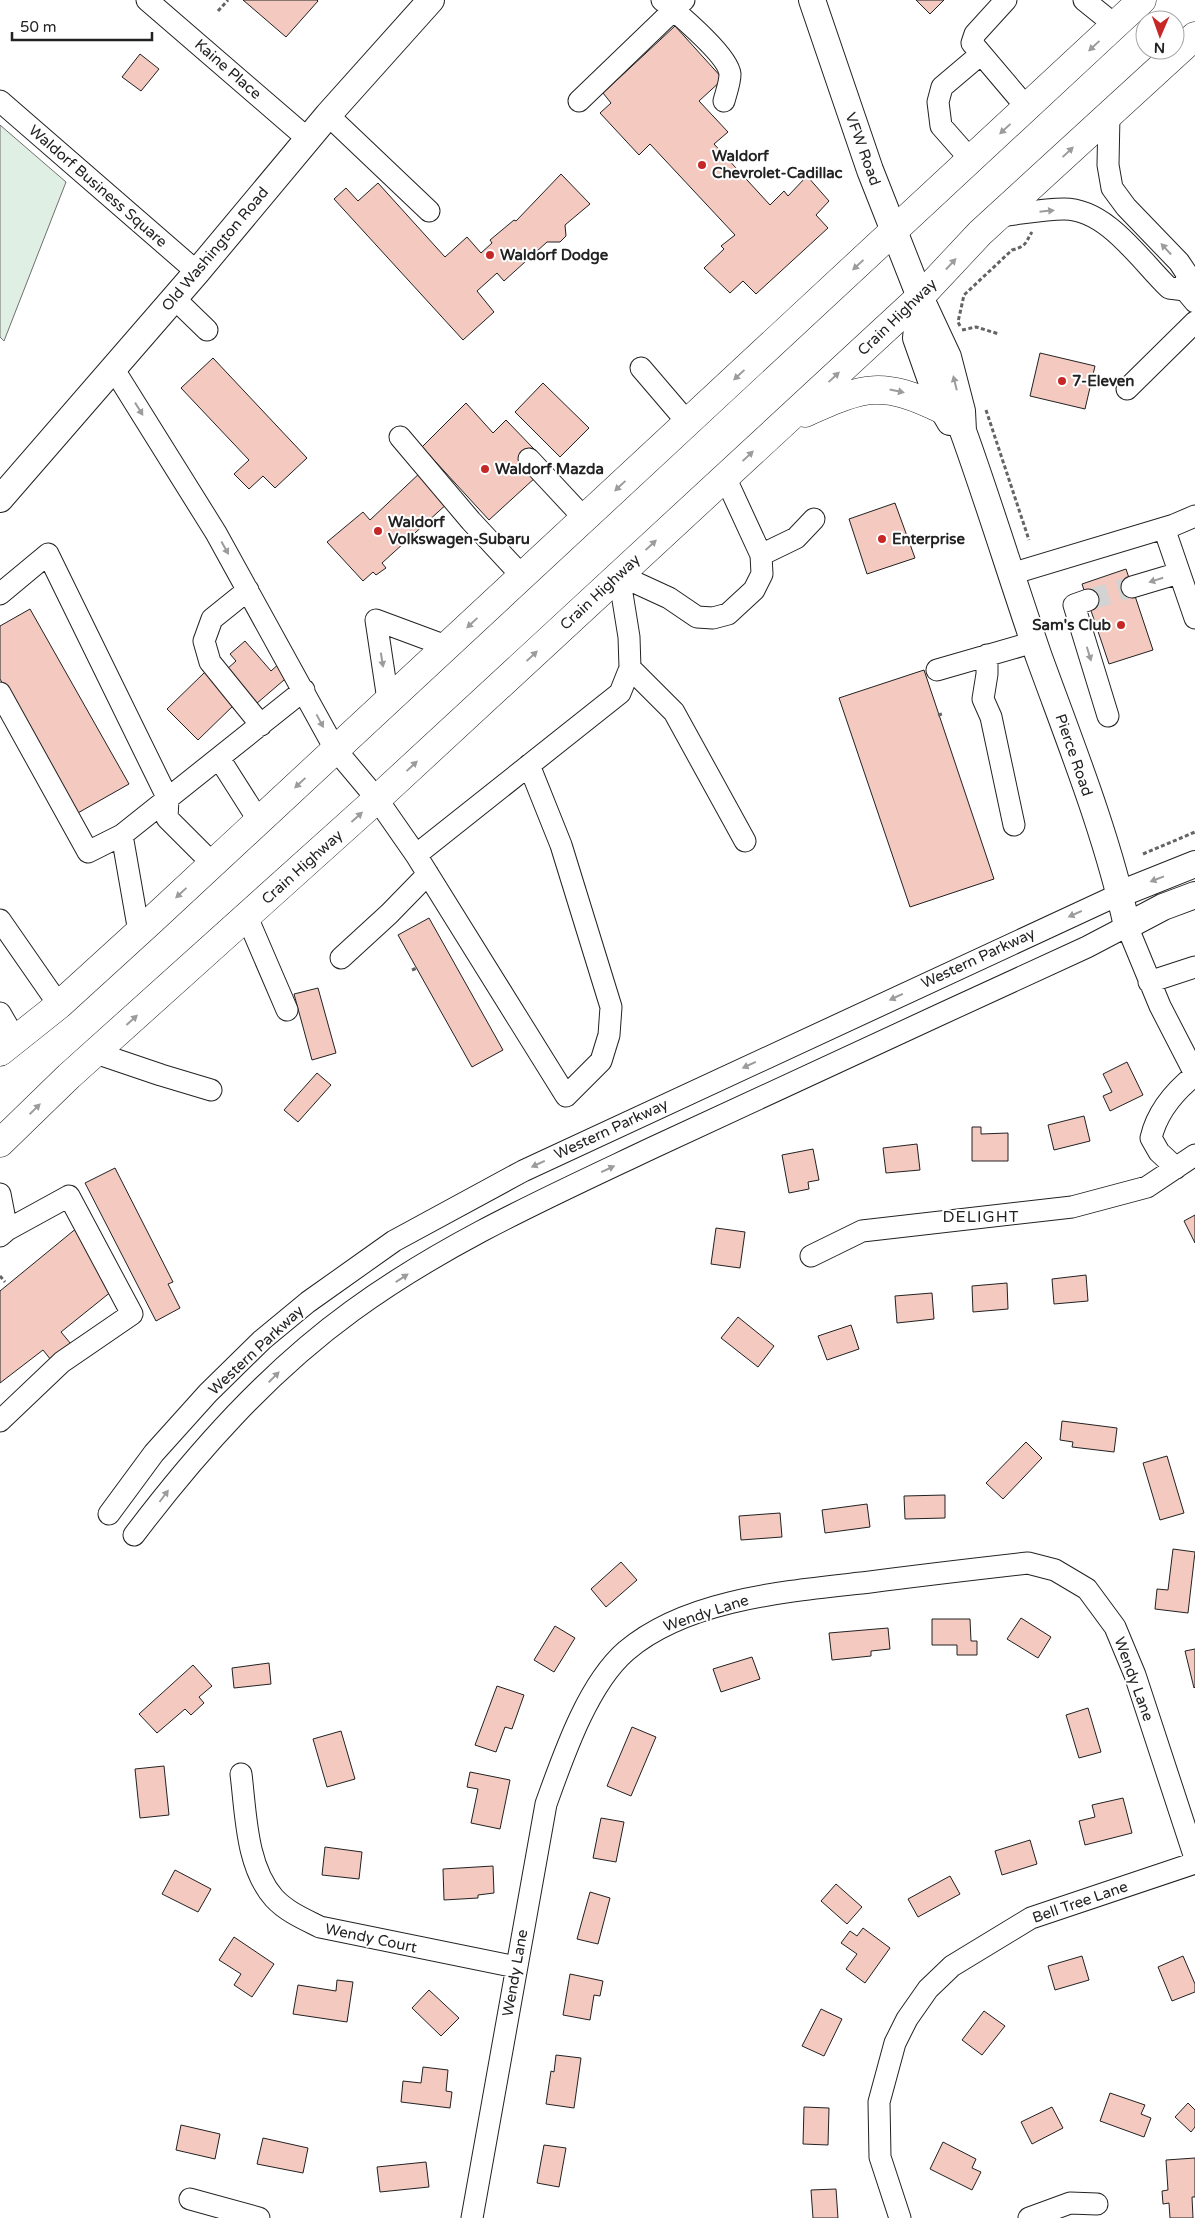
<svg xmlns="http://www.w3.org/2000/svg" width="1195" height="2218" viewBox="0 0 1195 2218" font-family="'Varela Round',sans-serif">
<style>
.green{fill:#e0efe3;stroke:#6f6f6f}
.building{fill:#f3c9c0;stroke:#222}
.lines{fill:none;stroke-linecap:round;stroke-linejoin:round}
.minor-tunnel{stroke:#d3d3d3;stroke-width:21;stroke-dasharray:21 11;stroke-linecap:butt}
.minor-casing{stroke:#222;stroke-width:23}
.major-casing{stroke:#222;stroke-width:28}
.highway-casing{stroke:#222;stroke-width:29}
.path{stroke:#646464;stroke-width:3;stroke-dasharray:4 2.5;stroke-linecap:butt}
.minor{stroke:#fff;stroke-width:21}
.major{stroke:#fff;stroke-width:26}
.highway{stroke:#fff;stroke-width:28}
.oneway{fill:#9c9c9c}
.poi-dot{fill:#c62828;stroke:#fff;stroke-width:2}
.labels{text-anchor:middle;dominant-baseline:central;stroke-width:4;stroke-linejoin:round;paint-order:stroke}
.street-label{font-size:15px;fill:#222;stroke:#fff}
.poi-label{font-size:15px;font-weight:bold;fill:#222;stroke:#fff;text-anchor:start}
.neighbourhood-label{font-size:16px;letter-spacing:1px;fill:#222;stroke:#fff}
</style>
<rect width="100%" height="100%" fill="#fff"/>
<path class="green" d="M0,125l66,57 -62,159 -4,-4z"/>
<path class="building" d="M243,0h74l1,1 -32,36z
M916,0h28l-14,14z
M675,26l48,53 -24,22 29,31 -14,12 56,61 14,-14 4,5 19,-20 22,25 -13,14 12,13 -72,66 -13,-13 -13,12 -26,-25 20,-19 -3,-3 14,-11 -85,-91 -11,11 -39,-42 11,-10 -8,-10z
M140,54l19,15 -18,22 -19,-14z
M561,174l29,30 -25,21 1,11 -6,6h-13l-43,39 -7,-8 -20,18 17,21 -31,28 -129,-141 12,-11 12,13 20,-18 67,74 22,-20 14,16 11,-10 -2,-3 24,-20 2,1z
M1040,353l55,13 -10,43 -55,-13z
M213,358l94,100 -32,30 -12,-12 -14,13 -15,-15 15,-14 -68,-72z
M543,383l46,45 -29,29 -45,-45z
M466,403l27,30 13,-13 28,29 -14,11 16,17 -47,43 -67,-73z
M422,471l27,31 -67,61 4,5 -10,7 -3,-3 -10,9 -36,-39 36,-30 7,8z
M895,503l20,55 -48,16 -18,-55z
M1126,569l27,81 -44,14 -27,-80z
M30,609l99,175 -53,30 -76,-135v-53z
M245,641l26,30 10,-9 10,12 -35,30 -30,-34 10,-9 -6,-7z
M924,670l70,209 -84,28 -71,-209z
M205,672l31,31 -38,37 -31,-31z
M429,918l74,132 -31,17 -74,-132z
M318,988l18,65 -24,7 -18,-66z
M1127,1062l16,33 -33,16 -7,-15 9,-4 -9,-18z
M317,1073l14,12 -33,37 -14,-12z
M1084,1116l6,25 -36,9 -6,-25z
M972,1127h9v7l27,-1v28h-36z
M917,1144l3,26 -34,3 -3,-25z
M813,1149l6,31 -11,2 1,7 -20,4 -7,-38z
M115,1168l58,114 -5,2 12,24 -24,13 -71,-138z
M1195,1215v28l-11,-22z
M78,1227l34,64 -51,41 10,12 -20,16 -8,-10 -43,33v-92z
M716,1228l29,4 -5,36 -29,-4z
M1086,1275l2,26 -34,3 -2,-25z
M1007,1283l1,26 -35,3 -1,-26z
M932,1293l2,26 -37,4 -2,-27z
M738,1317l36,29 -16,21 -37,-29z
M851,1325l8,24 -32,11 -9,-24z
M1062,1421l55,7 -3,24 -42,-5 1,-5 -13,-2z
M1026,1442l16,16 -39,41 -17,-16z
M1167,1456l17,57 -24,7 -17,-57z
M945,1495v23l-40,1 -1,-23z
M867,1504l3,23 -45,6 -3,-23z
M780,1513l2,24 -41,3 -2,-24z
M1173,1549l22,3 -7,61 -33,-4 2,-20 11,1z
M621,1562l16,18 -31,27 -15,-18z
M1021,1618l30,19 -13,21 -31,-19z
M932,1619h38l1,22h6v14h-20v-10h-25z
M555,1626l20,12 -21,34 -20,-12z
M888,1628l2,21 -19,2v5l-39,4 -3,-27z
M1195,1649v38l-1,1 -9,-37z
M752,1657l8,22 -39,13 -8,-23z
M269,1663l2,21 -37,4 -2,-20z
M193,1665l19,21 -13,11 5,6 -13,12 -6,-6 -28,24 -18,-19z
M497,1686l27,9 -12,34 -7,-2 -9,25 -21,-7z
M1088,1708l13,44 -22,6 -13,-43z
M632,1727l24,10 -25,59 -24,-10z
M341,1731l14,48 -28,8 -14,-48z
M164,1766l5,49 -29,3 -5,-49z
M470,1772l40,8 -10,49 -29,-6 7,-34 -11,-2z
M1123,1798l9,35 -47,12 -6,-24 16,-4 -3,-12z
M601,1818l23,4 -8,40 -23,-4z
M1030,1840l7,24 -35,11 -7,-24z
M325,1847l37,5 -3,27 -37,-4z
M493,1866l1,27 -16,2v3l-34,2 -1,-31z
M175,1870l36,19 -13,23 -36,-18z
M950,1876l10,18 -42,23 -10,-18z
M836,1884l26,23 -15,17 -26,-23z
M590,1892l20,6 -12,46 -21,-5z
M863,1928l27,20 -25,35 -19,-14 11,-15 -16,-11 9,-12 7,5z
M234,1937l40,27 -22,33 -18,-12 7,-11 -22,-14z
M1082,1956l7,24 -34,10 -7,-24z
M1183,1956l12,28v8l-23,9 -14,-34z
M570,1974l33,7 -3,15 -6,-1 -4,25 -27,-5z
M337,1980l16,2 -6,40 -54,-8 5,-29 38,6z
M429,1990l30,28 -18,18 -29,-28z
M821,2009l21,10 -18,37 -22,-10z
M984,2011l21,15 -23,29 -20,-15z
M556,2055l25,3 -7,50 -28,-4 5,-33 3,1z
M423,2067l25,3 -2,21 6,1 -2,16 -49,-6 2,-21 18,2z
M1110,2093l35,12 -4,9 10,4 -7,19 -44,-16z
M1188,2103l7,7v17l-4,5 -16,-15z
M804,2107l25,1 -1,37 -25,-1z
M1052,2107l11,21 -31,16 -11,-22z
M181,2125l39,9 -5,25 -39,-9z
M263,2138l45,10 -5,25 -46,-9z
M943,2142l33,17 -4,9 9,4 -9,18 -42,-21z
M544,2145l22,3 -7,39 -22,-4z
M1195,2158v39h-3l1,21h-23l-1,-15 -6,1 -1,-13 6,-1 -2,-30z
M426,2162l3,25 -49,5 -3,-25z
M836,2189l2,29h-25l-2,-28z"/>
<g class="lines">
<path class="minor-tunnel" d="M1088,600l44,-13"/>
<defs>
<path id="minor" d="M147,0l161,139
M662,0c15,13 66,55 68,74 0,9 -4,19 -6,27
M1006,0l-31,34 -3,9 55,65
M1084,0l31,25
M0,101l197,171
M579,101l105,-101
M328,115l101,96
M1109,115l-1,50 4,23 14,19 53,55 8,12 -2,16 10,12
M971,160l-30,-34 -3,-24 4,-15 39,-33
M998,216c22,-2 44,-7 66,-7 43,0 76,51 105,79l16,2 10,-9
M174,298l33,32
M113,368l103,165 119,216 42,50 39,56 150,241 35,-35 8,-26 2,-28 -50,-162 -32,-80
M641,368l47,55
M1127,389l68,-67
M400,437l71,84 51,55
M529,459l55,59
M1164,528l31,90
M761,555l35,-17 18,-19
M1011,574l163,-49 21,-9
M619,575l50,23 28,19 16,1 15,-4 26,-24 8,-16 -1,-19 -36,-78
M1132,587l47,-14
M248,590l-36,29 -8,22 6,21 51,63
M0,594l48,-40 120,245 -1,19 46,46
M1088,600l-14,5 34,111
M987,655v19l-4,25 8,18 23,108
M630,668l44,44 71,129
M937,670l97,-28
M0,693l88,159 34,-17 182,-145
M388,700l-12,-80 70,26
M219,758l40,63
M122,835l17,97
M416,855l204,-162 10,-25 -1,-31 -10,-62
M247,917l40,93
M0,920l59,85
M341,958l48,-44 39,-40
M1149,982l46,-15
M0,1013l15,26
M96,1053l65,22 50,15
M1176,1168l-17,-16 -8,-14c6,-26 24,-47 44,-63
M0,1194l7,36 -7,6
M811,1256l51,-25 210,-24 75,-20 48,-32
M0,1421l62,-59 70,-48 -63,-118 -62,34
M109,1514l45,-61 54,-60 54,-53 46,-38 86,-61 129,-70 597,-277
M134,1535c63,-83 134,-163 218,-224 93,-68 197,-114 300,-163 144,-68 290,-134 435,-201l40,-21 33,80 35,68
M241,1774c5,40 5,92 33,124 13,14 30,21 46,29l196,40
M190,2199l69,19
M472,2218l74,-414c17,-47 41,-119 80,-153 62,-53 166,-60 244,-69 53,-7 105,-13 158,-19l27,7 32,19 28,38 20,48 60,183
M900,2218l-20,-61 -1,-55 16,-59 12,-24 21,-30 24,-23 79,-48 164,-55
M1029,2218l41,-15 27,1"/>
<path id="major" d="M812,0l58,170 50,127 28,60 14,54 1,20c27,75 50,151 76,226 32,88 68,177 88,269l36,-19 32,-12
M920,298l-4,40 23,65 11,19
M0,499l197,-227 131,-157 103,-115
M1120,894l75,-30"/>
<path id="highway" d="M805,413c60,-27 77,-33 138,-3
M0,1052l59,-47 91,-83 992,-922
M0,1143l69,-67 308,-277 543,-502 60,-64 215,-197"/>
</defs>
<use href="#minor" class="minor-casing"/>
<use href="#major" class="major-casing"/>
<use href="#highway" class="highway-casing"/>
<path class="path" d="M218,11l10,-11
M960,326l-2,-4 6,-27 48,-45c15,-4 13,-7 20,-18
M962,330l14,-3 23,7
M986,410l43,130
M938,715l4,-1
M1143,854l52,-22
M412,970l5,-2
M0,1276l5,6"/>
<use href="#minor" class="minor"/>
<use href="#major" class="major"/>
<use href="#highway" class="highway"/>
</g>
<defs><path id="oneway-solid" d="M-6-.8H1V-3.2L6.5 0L1 3.2V.8H-6Z" transform="scale(1.25)"/></defs>
<g class="oneway">
<use href="#oneway-solid" transform="translate(1094 46) rotate(137)"/>
<use href="#oneway-solid" transform="translate(1005 129) rotate(137)"/>
<use href="#oneway-solid" transform="translate(1068 152) rotate(-43)"/>
<use href="#oneway-solid" transform="translate(1047 211) rotate(-6)"/>
<use href="#oneway-solid" transform="translate(1166 249) rotate(-133)"/>
<use href="#oneway-solid" transform="translate(951 264) rotate(-47)"/>
<use href="#oneway-solid" transform="translate(858 265) rotate(137)"/>
<use href="#oneway-solid" transform="translate(739 375) rotate(137)"/>
<use href="#oneway-solid" transform="translate(834 377) rotate(-43)"/>
<use href="#oneway-solid" transform="translate(955 383) rotate(-104)"/>
<use href="#oneway-solid" transform="translate(897 391) rotate(12)"/>
<use href="#oneway-solid" transform="translate(139 409) rotate(58)"/>
<use href="#oneway-solid" transform="translate(748 456) rotate(-43)"/>
<use href="#oneway-solid" transform="translate(620 486) rotate(137)"/>
<use href="#oneway-solid" transform="translate(651 545) rotate(-43)"/>
<use href="#oneway-solid" transform="translate(225 548) rotate(61)"/>
<use href="#oneway-solid" transform="translate(1156 580) rotate(163)"/>
<use href="#oneway-solid" transform="translate(472 623) rotate(137)"/>
<use href="#oneway-solid" transform="translate(1089 654) rotate(73)"/>
<use href="#oneway-solid" transform="translate(532 656) rotate(-43)"/>
<use href="#oneway-solid" transform="translate(382 660) rotate(81)"/>
<use href="#oneway-solid" transform="translate(320 721) rotate(62)"/>
<use href="#oneway-solid" transform="translate(412 766) rotate(-43)"/>
<use href="#oneway-solid" transform="translate(300 783) rotate(137)"/>
<use href="#oneway-solid" transform="translate(357 817) rotate(-42)"/>
<use href="#oneway-solid" transform="translate(1157 879) rotate(159)"/>
<use href="#oneway-solid" transform="translate(181 893) rotate(137)"/>
<use href="#oneway-solid" transform="translate(1075 914) rotate(156)"/>
<use href="#oneway-solid" transform="translate(896 997) rotate(155)"/>
<use href="#oneway-solid" transform="translate(132 1020) rotate(-42)"/>
<use href="#oneway-solid" transform="translate(749 1065) rotate(155)"/>
<use href="#oneway-solid" transform="translate(35 1109) rotate(-44)"/>
<use href="#oneway-solid" transform="translate(538 1164) rotate(155)"/>
<use href="#oneway-solid" transform="translate(608 1169) rotate(-25)"/>
<use href="#oneway-solid" transform="translate(402 1278) rotate(-33)"/>
<use href="#oneway-solid" transform="translate(274 1377) rotate(-45)"/>
<use href="#oneway-solid" transform="translate(164 1496) rotate(-53)"/>
</g>
<g class="poi-dot">
<circle cx="702" cy="165" r="5"/>
<circle cx="490" cy="255" r="5"/>
<circle cx="1062" cy="381" r="5"/>
<circle cx="485" cy="469" r="5"/>
<circle cx="378" cy="531" r="5"/>
<circle cx="882" cy="539" r="5"/>
<circle cx="1121" cy="625" r="5"/>
</g>
<g class="labels">
<g class="street-label">
<text transform="translate(228 69) rotate(41)">Kaine Place</text>
<text transform="translate(863 149) rotate(70)">VFW Road</text>
<text transform="translate(98 186) rotate(41)">Waldorf Business Square</text>
<text transform="translate(215 249) rotate(-50)">Old Washington Road</text>
<text transform="translate(897 317) rotate(-44)">Crain Highway</text>
<text transform="translate(600 592) rotate(-43)">Crain Highway</text>
<text transform="translate(1074 755) rotate(71)">Pierce Road</text>
<text transform="translate(302 867) rotate(-42)">Crain Highway</text>
<text transform="translate(978 958) rotate(-25)">Western Parkway</text>
<text transform="translate(611 1129) rotate(-25)">Western Parkway</text>
<text transform="translate(256 1350) rotate(-43)">Western Parkway</text>
<text transform="translate(706 1613) rotate(-18)">Wendy Lane</text>
<text transform="translate(1134 1679) rotate(70)">Wendy Lane</text>
<text transform="translate(1080 1902) rotate(-19)">Bell Tree Lane</text>
<text transform="translate(371 1938) rotate(12)">Wendy Court</text>
<text transform="translate(515 1973) rotate(-80)">Wendy Lane</text>
</g>
<g class="poi-label">
<text x="712" y="156">Waldorf<tspan x="712" dy="17">Chevrolet-Cadillac</tspan></text>
<text x="500" y="255">Waldorf Dodge</text>
<text x="1072" y="381">7-Eleven</text>
<text x="495" y="469">Waldorf Mazda</text>
<text x="388" y="522">Waldorf<tspan x="388" dy="17">Volkswagen-Subaru</tspan></text>
<text x="892" y="539">Enterprise</text>
<text x="1111" y="625" text-anchor="end">Sam's Club</text>
</g>
<g class="neighbourhood-label">
<text x="981" y="1217">DELIGHT</text>
</g>
</g>
<g transform="translate(1160 35) rotate(182)"><circle r="24" fill="#ffffff" stroke="#a7a7a7"/>
<path d="M0-4L9 19L0 12L-9 19Z" fill="#c62828"/>
<text y="-8" font-size="14" font-weight="bold" text-anchor="middle" fill="#222222">N</text>
</g>
<path d="M12 32v8h140v-8" fill="none" stroke="#222222" stroke-width="2.5"/>
<text x="20" y="32" font-size="15" fill="#222222" stroke="#ffffff" stroke-width="4" paint-order="stroke">50 m</text>
</svg>
